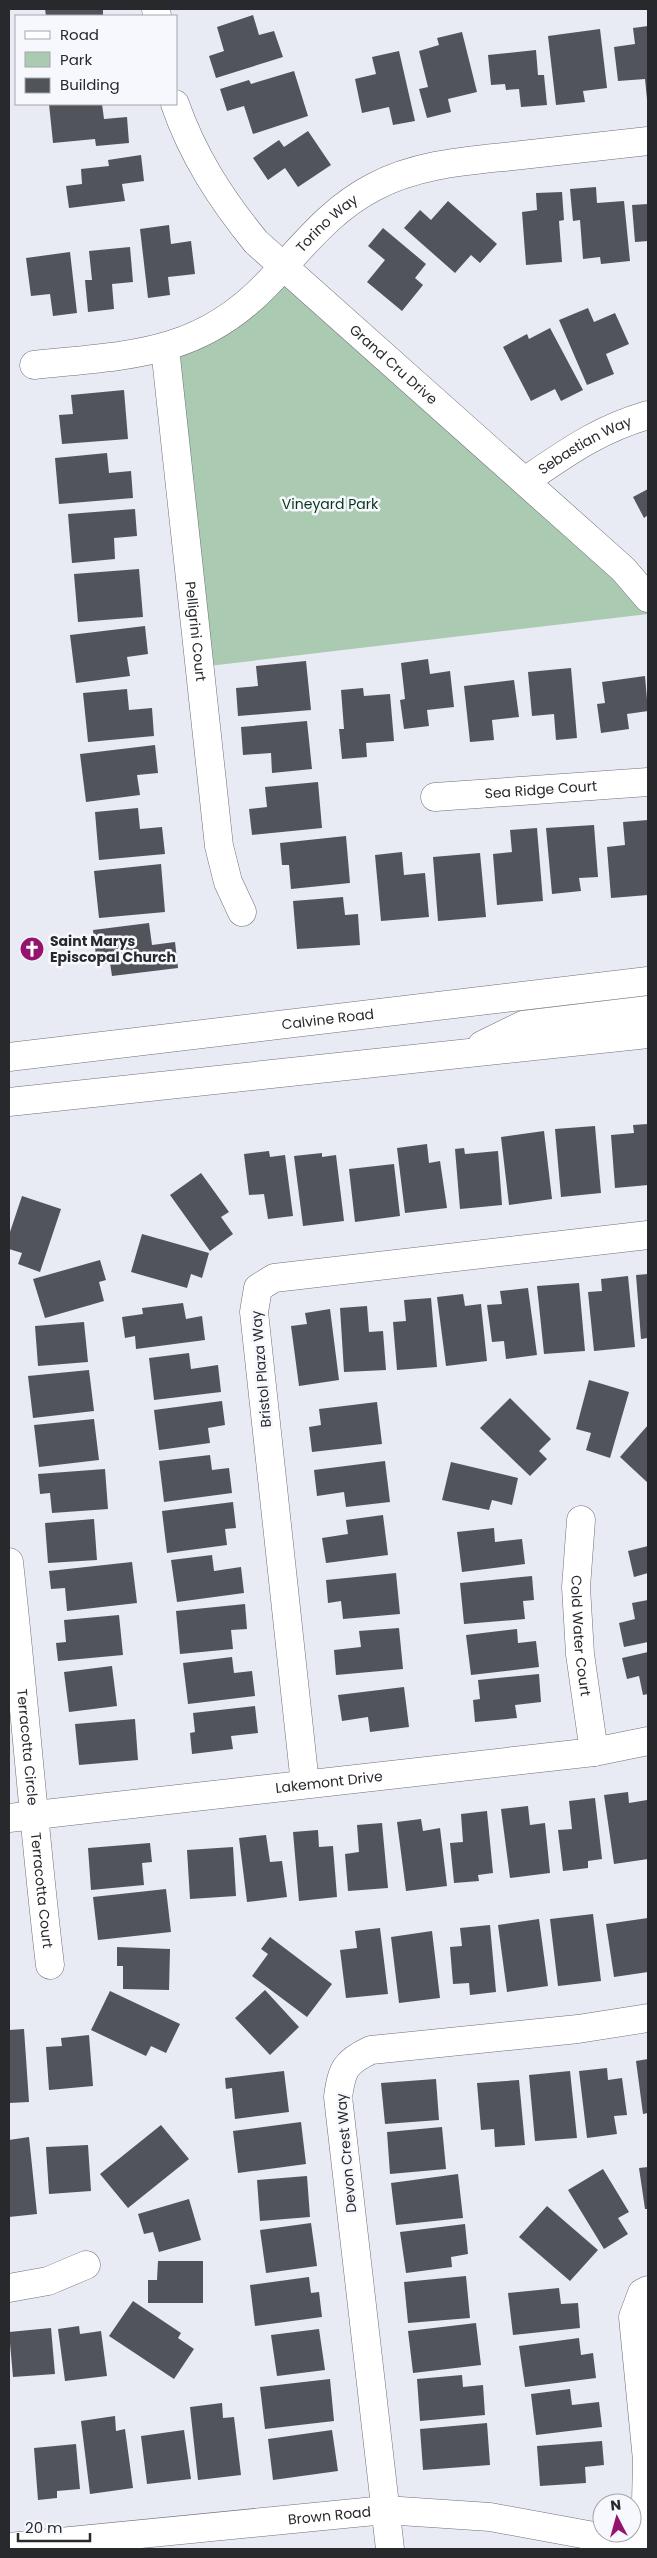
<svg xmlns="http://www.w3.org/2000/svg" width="657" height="2558" viewBox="0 0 657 2558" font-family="Poppins,sans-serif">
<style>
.green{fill:#aacab1}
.building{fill:#52545c}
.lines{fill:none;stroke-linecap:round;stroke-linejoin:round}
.minor-casing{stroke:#6e7079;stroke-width:29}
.tertiary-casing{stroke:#6e7079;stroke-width:29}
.secondary-casing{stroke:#6e7079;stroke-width:29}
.minor{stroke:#fff;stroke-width:28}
.tertiary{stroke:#fff;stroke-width:28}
.secondary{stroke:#fff;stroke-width:28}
.labels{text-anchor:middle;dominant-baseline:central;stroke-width:5;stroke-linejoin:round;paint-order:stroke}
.street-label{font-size:14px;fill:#28292d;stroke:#f6f8fe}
.park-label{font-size:14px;fill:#083519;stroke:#f6f8fe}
.poi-label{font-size:14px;font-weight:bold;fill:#28292d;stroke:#f6f8fe;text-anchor:start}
</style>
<rect width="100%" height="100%" fill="#e8eaf4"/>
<path class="green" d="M283,267l365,331v16l-448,53 -35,-319z"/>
<path class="building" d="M45,9h58v7h-57z
M253,15l6,20 15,-4 9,26 -67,21 -7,-22 15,-5 -7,-24z
M648,26v73h-1l-2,-20 -27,2 -4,-34 21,-3 -2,-16z
M600,29l7,59 -24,3 2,11 -29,3 -8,-69z
M462,32l15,60 -29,7 3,13 -24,6 -8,-29 9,-2 -9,-36 20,-6 -2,-7z
M536,50l2,25h6l3,30 -26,2 -2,-18 -13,1 -1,-6 -14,1 -3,-30z
M399,51l16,70 -22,4 -4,-18 -27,6 -7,-34 21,-5 -4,-17z
M294,71l14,45 -55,18 -9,-28 -17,5 -7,-22 29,-9 2,4z
M49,104h53l2,15 23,-2 2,26 -33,3 -1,-7 -42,4z
M308,131l23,34 -33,22 -13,-19 -17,12 -15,-22 26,-18 5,7z
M141,155l3,26 -22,3 3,17 -56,7 -3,-22 16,-2 -1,-15 28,-3 -1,-6z
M596,187l1,16 27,-2 6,60 -29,3 -1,-7 -17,2 -3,-39 -7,1 -3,-32z
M562,192l2,28 -5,1 3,41 -36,3 -4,-53 15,-2 -1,-17z
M448,201l49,43 -17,19 -9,-8 -16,18 -51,-45 16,-18 11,10z
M648,204v37l-13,1 -3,-37z
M169,225l2,19 20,-3 4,33 -27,3 2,18 -22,3 -8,-69z
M383,228l43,36 -11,14 8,7 -21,26 -35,-29 18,-22 -17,-14z
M130,247l3,35 -21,2 2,25 -26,3 -3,-32h7l-3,-29z
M70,252l7,61 -24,3 -3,-22 -19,2 -5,-38z
M588,308l6,14 21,-9 14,31 -23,10 8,20 -27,11 -28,-65z
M550,328l33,62 -22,11 -6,-12 -24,12 -28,-54 24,-13 2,5z
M124,390l4,49 -66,5 -3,-29 14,-1 -2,-19z
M107,453l2,20 22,-2 2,27 -74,6 -4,-46z
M648,489v26l-4,3 -11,-21z
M135,509l2,27 -23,2 1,21 -43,4 -4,-49z
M139,569l4,48 -65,5 -4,-48z
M145,626l3,28 -21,3 3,19 -54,7 -6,-48z
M428,659l2,15 20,-3 4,36 -27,3 2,16 -25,3 -4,-29 5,-1 -4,-36z
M306,661l5,49 -73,6 -2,-28 22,-2 -2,-20z
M571,668l6,70 -21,2 -2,-26 -22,2 -4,-44z
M645,676l3,35 -21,3 2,15 -28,4 -4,-29 8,-1 -3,-21z
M514,680l5,37 -27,3 2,20 -24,2 -6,-56z
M363,688l1,8 26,-2 4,47 -28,2 1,14 -25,2 -3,-30h5l-3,-39z
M127,689l2,21 23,-2 2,28 -66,6 -5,-49z
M307,721l5,48 -40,4 -1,-20 -28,2 -2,-28z
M155,745l3,28 -21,2 3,20 -54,7 -6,-48z
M318,782l4,46 -70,7 -3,-26 18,-2 -2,-20z
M138,808l2,21 22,-2 3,27 -66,6 -4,-48z
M648,820v75l-37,3 -4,-51 18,-2 -2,-23z
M594,825l4,52 -19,1 2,13 -29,3 -6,-66z
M537,828l6,73 -46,4 -4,-51 19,-2 -2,-22z
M346,836l4,47 -59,6 -2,-24h-7l-2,-22z
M402,852l2,23 21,-2 4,44 -48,4 -6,-66z
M480,853l6,64 -48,4 -5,-64z
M161,864l4,48 -66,6 -5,-47z
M343,897l2,18 13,-1 2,31 -63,4 -4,-48z
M149,923l3,22 23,-3 3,26 -66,8 -2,-13 -13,1 -4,-34z
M648,1124v61l-33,3 -4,-53 23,-2 -1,-8z
M595,1126l6,67 -40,4 -6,-68z
M544,1131l8,68 -43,6 -8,-68z
M427,1144l2,19 11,-2 7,47 -42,5 -8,-65z
M464,1148l1,6 33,-3 4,54 -42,4 -5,-60z
M269,1151l1,6 15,-2 8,61 -25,3 -4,-25 -15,1 -5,-41z
M322,1153v4l14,-2 8,66 -41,5 -9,-70z
M394,1164l6,52 -45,6 -6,-53z
M201,1173l28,39 -8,5 12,17 -23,17 -40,-56z
M22,1196l39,13 -21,63 -22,-8 4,-11 -13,-4v-14z
M142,1234l67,19 -7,25 -11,-4 -4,14 -56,-16z
M100,1260l6,20 -7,2 5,19 -59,17 -12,-39z
M648,1274v64l-7,1 -5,-64z
M628,1276l7,71 -41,4 -6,-59 14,-1 -1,-12z
M579,1283l6,68 -41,3 -7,-68z
M528,1288l9,67 -31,4 -2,-18 -12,1 -5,-37 15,-1 -2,-13z
M463,1294l2,12 16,-2 6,57 -41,5 -9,-69z
M431,1298l6,69 -40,3 -4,-48 13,-1 -2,-21z
M183,1303l3,16 16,-3 3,24 -69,9 -1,-13 -10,2 -3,-21 21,-3 -1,-6z
M367,1306l2,26 14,-1 3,39 -42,2 -4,-64z
M330,1309l9,71 -40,6 -8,-60 16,-2 -2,-11z
M84,1322l4,40 -50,4 -3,-40z
M189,1353l2,16 27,-4 3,27 -67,8 -5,-42z
M89,1370l5,41 -61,7 -5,-42z
M589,1380l40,12 -19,66 -24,-8 5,-17 -15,-4z
M510,1398l41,41 -12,12 8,8 -17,17 -50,-48z
M222,1401l3,24 -17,3 2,15 -51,7 -5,-40z
M377,1402l5,42 -70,8 -3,-25 12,-2 -2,-16z
M94,1419l5,41 -60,7 -5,-42z
M648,1425v58l-28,-26z
M210,1455l2,15 17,-2 3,25 -68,9 -5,-41z
M385,1461l5,41 -44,5 -2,-15 -27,4 -3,-26z
M451,1462l67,16 -6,27 -20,-5 -3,10 -47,-10z
M105,1469l3,40 -56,4 -2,-20 -10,1 -2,-20z
M233,1502l3,26 -11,1 2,16 -60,8 -5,-42z
M383,1515l5,40 -62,8 -4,-25 26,-4 -2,-14z
M94,1519l3,41 -49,3 -3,-40z
M494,1528l1,14 27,-3 3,25 -63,8 -5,-40z
M648,1546v27l-14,4 -6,-26z
M212,1555l2,16 27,-4 3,26 -67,9 -6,-42z
M132,1562l5,41 -70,8 -2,-23 -14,1 -2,-18z
M396,1573l4,41 -57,5 -2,-18 -13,2 -2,-23z
M532,1576l2,24 -11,1 2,18 -61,5 -4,-41z
M648,1600v42l-24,5 -5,-24 16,-4 -3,-16z
M245,1604l2,25 -16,1 2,19 -53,5 -4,-43z
M119,1615l4,40 -65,6 -2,-18 10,-1 -2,-22z
M399,1628l4,41 -67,6 -2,-25 27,-3 -2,-16z
M517,1629l1,14 18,-2 3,26 -68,8 -5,-40z
M648,1652v42l-5,1 -4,-19 -12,3 -5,-21z
M232,1657l2,16 18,-2 3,25 -67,8 -5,-41z
M112,1666l5,40 -48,6 -5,-40z
M539,1674l2,28 -26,3 2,13 -42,4 -2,-22 7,-1 -2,-19z
M404,1687l5,40 -39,5 -2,-15 -26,4 -4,-26z
M255,1706l3,27 -27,3 2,13 -41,5 -2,-21 5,-1 -2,-19z
M135,1719l3,41 -59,5 -4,-41z
M628,1792l1,11 18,-3 1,59 -34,5 -10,-69z
M595,1798l7,61 -14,2v7l-25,3 -5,-41 14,-1 -3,-28z
M528,1806l2,19 15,-2 5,50 -40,5 -9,-69z
M487,1811l6,62 -15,2 1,6 -25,2 -4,-40 13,-1 -2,-28z
M421,1819l2,12 17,-3 7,58 -41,5 -9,-69z
M382,1823l6,65 -40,3 -3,-37 14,-2 -2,-27z
M318,1830l1,17 14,-1 4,51 -38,4 -6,-69z
M266,1835l4,27 12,-1 5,36 -40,5 -8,-64z
M150,1843l2,19 -10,1 2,22 -53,5 -3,-42z
M233,1847l3,49 -46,3 -3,-49z
M166,1889l5,43 -73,8 -5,-43z
M593,1914l8,67 -43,5 -8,-67z
M648,1918v54l-34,5 -8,-53z
M539,1919l9,67 -41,6 -9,-67z
M490,1925l6,67 -26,3 -1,-12 -16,1 -3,-37 12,-1 -2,-18z
M380,1928l8,66 -42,4 -6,-48 17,-2 -2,-17z
M432,1931l8,67 -41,5 -8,-66z
M270,1937l62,47 -25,33 -55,-41 16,-22 -7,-5z
M117,1947l53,2 -1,41 -46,-1v-23h-6z
M265,1990l34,37 -29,28 -35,-37z
M110,1991l70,33 -14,29 -15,-7 -5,10 -55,-26z
M24,2029l5,73 -20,1v-73z
M89,2035l4,51 -44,4 -3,-43 16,-1 -1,-8z
M648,2059v54l-5,1 -7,-53z
M607,2068l1,12 14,-2 5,37 -13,1 3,18 -30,4 -8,-67z
M284,2071l5,41 -54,7 -3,-31 -6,1 -1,-11z
M570,2071l7,67 -42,3 -6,-66z
M436,2079l3,41 -54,4 -4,-41z
M519,2080l6,65 -30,2 -1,-18 -13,1 -4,-47z
M301,2122l5,42 -68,9 -5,-42z
M161,2125l28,34 -61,49 -28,-34z
M442,2127l4,42 -56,5 -3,-42z
M29,2137l8,77 -28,3v-77z
M88,2145l3,46 -42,3 -3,-47z
M648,2167v42h-3l-6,-41z
M603,2169l26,43 -11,6 10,16 -24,15 -36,-59z
M458,2174l5,44 -67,7 -5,-42z
M307,2176l3,41 -50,4 -3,-41z
M189,2199l12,41 -42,12 -6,-20 -9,2 -6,-20z
M547,2206l51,44 -28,31 -51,-44z
M311,2223l6,43 -51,7 -6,-43z
M465,2224l3,30 -17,3 1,10 -46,6 -6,-41z
M158,2261h45v42h-55v-23h9z
M466,2276l4,42 -62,5 -4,-41z
M309,2277l2,16 8,-1 3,25 -67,9 -5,-41z
M559,2288l2,16 17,-1 2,25 -67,7 -5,-42z
M133,2301l48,32 -3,5 16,11 -20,30 -65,-43z
M476,2323l5,42 -68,8 -5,-42z
M79,2326l1,8 21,-3 6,45 -42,5 -7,-52z
M51,2328l4,46 -42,3 -4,-45z
M319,2329l6,41 -48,6 -6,-41z
M579,2338l2,17 12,-2 3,25 -71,9 -6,-41z
M462,2375l1,12 20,-2 2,30 -65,6 -3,-42z
M330,2379l4,42 -69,8 -5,-42z
M570,2389l2,16 27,-3 3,25 -66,8 -5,-41z
M222,2403l1,15 11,-1 7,58 -43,5 -8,-73z
M115,2416l1,15 9,-2 8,59 -43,6 -9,-73z
M487,2423l3,42 -67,5 -3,-41z
M184,2430l7,49 -44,5 -6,-48z
M332,2430l6,41 -65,9 -5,-41z
M602,2441l2,24 -19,2 1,16 -46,3 -3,-40z
M76,2444l4,45 -23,2v7l-19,2 -4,-52z"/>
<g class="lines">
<defs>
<g id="minor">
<path d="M156,9l1,7"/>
<path id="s1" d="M175,104c18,52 46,95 81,138l367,327 25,29"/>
<path id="s2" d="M165,348l54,498 9,36 14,30"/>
<path id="s3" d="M34,365c92,-10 163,-8 232,-80 35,-36 63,-75 108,-98 43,-23 92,-26 139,-31 45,-5 90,-10 135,-15"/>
<path id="s4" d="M525,481c41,-28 74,-52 123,-66"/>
<path id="s5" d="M435,797l213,-15"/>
<path id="s6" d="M581,1520l-5,67 4,67 14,98"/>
<path id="s7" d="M9,1562c15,134 25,269 41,403"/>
<path d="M305,1784l-51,-472 4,-24 16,-10 374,-43"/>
<path id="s8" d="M9,1818l585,-66 54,-11"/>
<path d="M9,2288l39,-7 38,-16"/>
<path d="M640,2545l6,-42 1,-43 -14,-143 9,-24 6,-3"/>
<path id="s9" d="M9,2547l376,-37"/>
<path d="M390,2549l-52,-452c4,-28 7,-35 33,-47l207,-21 70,-11"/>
</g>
<path id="tertiary" d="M385,2510l105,7 158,29"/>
<g id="secondary">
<path d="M482,1045l41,-20 125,-15"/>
<path id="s10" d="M9,1057l639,-76"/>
<path d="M9,1102l639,-68"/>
</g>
</defs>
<use href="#minor" class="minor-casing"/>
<use href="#tertiary" class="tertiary-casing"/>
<use href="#secondary" class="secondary-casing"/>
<use href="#minor" class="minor"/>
<use href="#tertiary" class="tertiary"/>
<use href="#secondary" class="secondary"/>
</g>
<defs>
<symbol id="church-disc" viewBox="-11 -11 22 22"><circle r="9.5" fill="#94146d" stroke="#f6f8fe"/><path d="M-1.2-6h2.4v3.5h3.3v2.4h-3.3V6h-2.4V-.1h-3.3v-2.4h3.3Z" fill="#fff"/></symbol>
</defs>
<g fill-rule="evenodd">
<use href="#church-disc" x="18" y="935" width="28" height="28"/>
</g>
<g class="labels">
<g class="street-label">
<text stroke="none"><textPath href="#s3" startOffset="339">Torino Way</textPath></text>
<text stroke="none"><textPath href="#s1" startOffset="345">Grand Cru Drive</textPath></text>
<text stroke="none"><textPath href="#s4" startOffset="70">Sebastian Way</textPath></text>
<text stroke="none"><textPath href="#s2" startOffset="285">Pelligrini Court</textPath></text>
<text stroke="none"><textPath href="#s5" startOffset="106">Sea Ridge Court</textPath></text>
<text stroke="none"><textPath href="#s10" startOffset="321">Calvine Road</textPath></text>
<text transform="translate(261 1369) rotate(-95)">Bristol Plaza Way</text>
<text stroke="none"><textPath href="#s6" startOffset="116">Cold Water Court</textPath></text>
<text stroke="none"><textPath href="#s7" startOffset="186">Terracotta Circle</textPath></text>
<text stroke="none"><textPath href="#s8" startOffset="322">Lakemont Drive</textPath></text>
<text stroke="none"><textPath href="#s7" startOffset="330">Terracotta Court</textPath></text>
<text transform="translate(346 2153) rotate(-95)">Devon Crest Way</text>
<text stroke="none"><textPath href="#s9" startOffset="322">Brown Road</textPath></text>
</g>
<g class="park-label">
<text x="330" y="504">Vineyard Park</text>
</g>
<g class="poi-label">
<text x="50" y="941">Saint Marys<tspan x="50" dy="16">Episcopal Church</tspan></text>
</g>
</g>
<rect width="657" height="2558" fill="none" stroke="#28292d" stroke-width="20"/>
<rect x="15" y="15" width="162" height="90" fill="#f6f8fe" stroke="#a4a5aa"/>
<rect x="25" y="31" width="25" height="8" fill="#ffffff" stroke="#a4a5aa"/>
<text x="60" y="40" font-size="15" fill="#28292d">Road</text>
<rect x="25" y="52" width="25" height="15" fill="#aacab1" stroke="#a4a5aa"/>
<text x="60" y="65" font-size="15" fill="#28292d">Park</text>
<rect x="25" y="78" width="25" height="15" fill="#52545c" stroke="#a4a5aa"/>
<text x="60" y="90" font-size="15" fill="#28292d">Building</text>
<g transform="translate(617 2518) rotate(354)"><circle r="24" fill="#f6f8fe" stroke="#a4a5aa"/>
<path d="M0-4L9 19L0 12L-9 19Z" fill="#94146d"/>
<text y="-8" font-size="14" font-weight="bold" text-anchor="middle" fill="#28292d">N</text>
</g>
<path d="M18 2533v8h72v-8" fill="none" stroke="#28292d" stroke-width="2.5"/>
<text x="25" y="2533" font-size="15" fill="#28292d" stroke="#f6f8fe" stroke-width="4" paint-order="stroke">20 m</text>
</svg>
